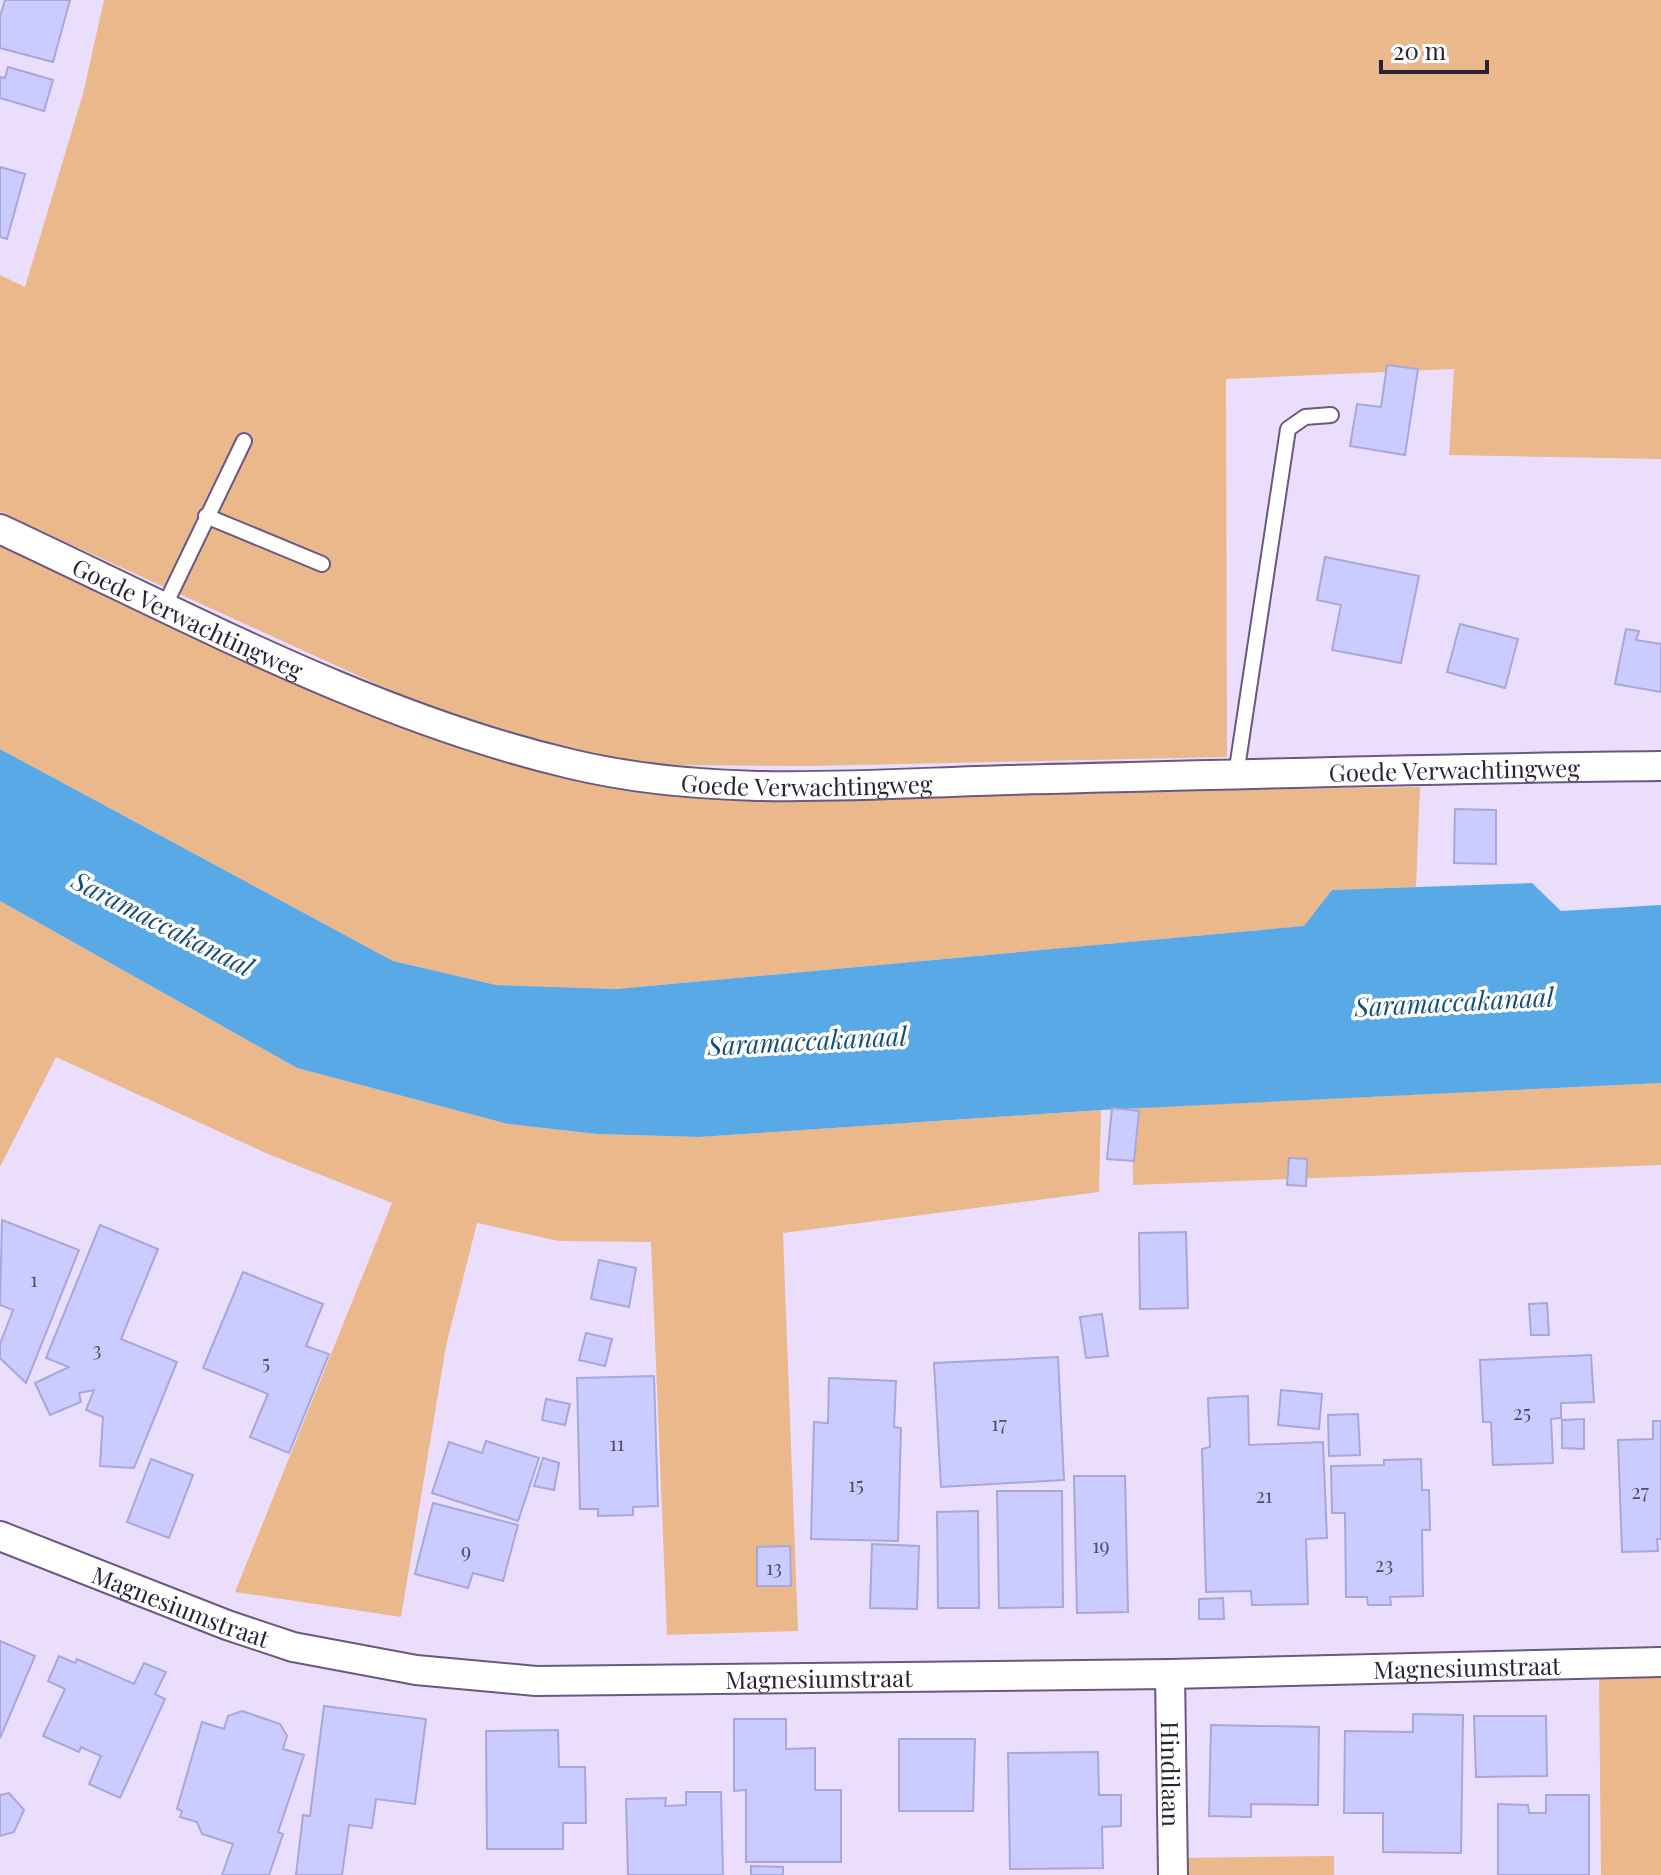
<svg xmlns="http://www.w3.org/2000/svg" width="1661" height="1875" viewBox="0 0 1661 1875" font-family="'Playfair Display',serif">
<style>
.green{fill:#eab88b}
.water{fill:#5aa9e7}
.building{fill:#cacbff;stroke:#a7a7d9;stroke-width:2}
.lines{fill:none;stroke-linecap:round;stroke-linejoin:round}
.lane-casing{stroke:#6a5782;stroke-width:18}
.street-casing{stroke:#6a5782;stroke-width:32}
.lane{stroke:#fff;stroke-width:14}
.street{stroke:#fff;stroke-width:28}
.labels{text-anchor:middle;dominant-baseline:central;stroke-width:7;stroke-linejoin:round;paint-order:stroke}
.number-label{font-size:20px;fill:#524c68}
.street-label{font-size:24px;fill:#2a2235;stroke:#fff}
.water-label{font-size:26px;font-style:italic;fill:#154f78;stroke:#fff}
</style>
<rect width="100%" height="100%" fill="#ebdefd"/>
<path class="green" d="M104,0h1557v459l-212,-4 5,-86 -228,10 1,378 -417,9 -149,-1 -89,-12 -130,-39 -442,-202v-237l25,12 58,-193z
M0,545l319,144 129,54 72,23 112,24 88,7 700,-10 -4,100 -84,3 -27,36 -689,63 -120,-4 -103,-24 -393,-212z
M0,901l297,167 211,56 89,10 102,3 402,-27 -2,82 -316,41 15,398 -131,4 -16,-393 -92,-1 -82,-18 -31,123 -45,271 -166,-25 157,-389 -124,-49 -212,-97 -56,110z
M1661,1083v82l-528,20 -1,-77z
M1599,1675h62v200h-60z
M1334,1856v19h-156v-17z"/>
<path class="water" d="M0,749l393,212 103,24 120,4 688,-63 28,-36 200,-7 29,28 100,-6v178l-560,27 -402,27 -102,-3 -89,-10 -211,-56 -297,-167z"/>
<path class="building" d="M5,0h65l-17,62 -53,-14v-31z
M8,67l45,13 -9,31 -44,-13v-21l5,1z
M0,167l25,7 -18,65 -7,-2z
M1387,365l31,4 -13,86 -55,-9 7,-42 24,3z
M1325,557l94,19 -18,87 -69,-13 9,-45 -24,-5z
M1460,624l58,15 -13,49 -58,-16z
M1626,629l13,2 -3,9 25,4v48l-46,-8z
M1455,809l41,1v54l-42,-1z
M1112,1108l27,3 -5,50 -27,-2z
M1289,1158l18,1 -1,27 -19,-1z
M2,1220l77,30 -53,133 -26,-25v-14l13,-34 -13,-5z
M100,1225l58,24 -37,90 56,23 -43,106 -34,-2 3,-49 -17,-7 8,-20 -15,3 2,9 -31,13 -15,-32 34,-16 -23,-9z
M1186,1232l2,76 -48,1 -1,-76z
M599,1260l37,8 -7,39 -38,-8z
M243,1272l80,32 -17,42 23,8 -40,99 -39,-16 18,-43 -65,-26z
M1547,1303l2,32h-18l-2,-31z
M1102,1314l6,42 -22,2 -6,-41z
M586,1333l26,6 -7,27 -26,-6z
M1591,1355l3,47 -33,1v15l-10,1 2,44 -60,2 -2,-43h-8l-3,-62z
M1058,1357l6,123 -123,7 -7,-124z
M654,1376l4,130 -25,1v8l-35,1v-7h-18l-3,-131z
M829,1378l67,3 -2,46 7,1 -3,113 -87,-2 3,-117 14,1z
M1281,1390l41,4 -3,35 -41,-4z
M1248,1396l1,49 74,-3 4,96 -21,1 2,65 -56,1 -1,-14 -45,1 -4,-143 8,-2 -2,-49z
M546,1399l24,5 -5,21 -23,-5z
M1358,1414l2,41 -31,1 -1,-41z
M1584,1419v30l-22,-1v-28z
M1653,1421h8v118h-4l1,12 -36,1 -4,-112 35,-1z
M486,1441l53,17 -21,63 -86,-28 17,-51 33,11z
M543,1458l16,5 -5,27 -20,-4z
M151,1459l42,16 -24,63 -42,-16z
M1421,1459l1,31h7l1,40h-8l1,66 -33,1 1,8h-23l-1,-8h-21l-1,-84h-13l-1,-47 53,-1v-5z
M1074,1476h51l3,136 -51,1z
M997,1491h65l1,116 -64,1z
M433,1503l85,22 -15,56 -30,-8 -5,15 -53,-14z
M978,1511l1,97h-41l-1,-96z
M872,1544l47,2 -2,63 -47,-1z
M790,1546l1,40h-34v-39z
M1223,1598l1,21h-25v-20z
M0,1641l35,15 -35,82z
M59,1656l16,7 2,-4 57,25 10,-21 22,9 -11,22 10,5 -45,99 -31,-14 12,-28 -20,-9 -2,5 -36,-16 22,-47 -17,-8z
M324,1706l102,13 -11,85 -39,-5 -4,29 -23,-3 -7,50h-46l7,-60 7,1z
M242,1711l38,13 7,12 -4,13 21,6 -26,77 5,2 -14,41h-47l11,-31 -31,-10 -5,-12 -17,-5 2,-6 -5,-2 25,-87 22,7 4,-13z
M1413,1714l50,1 -2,138 -78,-1v-39h-39l1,-82 68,1z
M1474,1716h72l1,60 -71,1z
M734,1719h52v30l29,-1v42h26v72h-95v-72l-12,1z
M1211,1725l108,2 -1,78 -67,-1v13l-42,-1z
M558,1730l1,37h26l1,56h-23v26h-76l-1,-118z
M899,1739h76l-2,72h-74z
M1098,1752l1,43h22v31l-19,1 1,41 -93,1 -2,-116z
M686,1792h35l2,83h-95l-2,-76 40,-1 -1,8 21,-1z
M9,1793l15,17 -10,22 -14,4v-41z
M1546,1795h43v80h-91v-71l30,1 1,8h17z
M751,1866l32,1v8h-32z"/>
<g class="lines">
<defs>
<path id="lane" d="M206,516l116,48
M165,605l79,-164
M1236,775l52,-346 17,-12 26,-2"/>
<g id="street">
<path id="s1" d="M0,529c185,86 371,188 571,235 142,34 293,20 437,16 218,-5 435,-12 653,-14"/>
<path id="s2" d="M0,1536l227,89 66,22 123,23 120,11 634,-7 491,-12"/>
<path id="s3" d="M1170,1674l3,201"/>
</g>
</defs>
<use href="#lane" class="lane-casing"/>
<use href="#street" class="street-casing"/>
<use href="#lane" class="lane"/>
<use href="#street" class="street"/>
</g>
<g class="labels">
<g class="number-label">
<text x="34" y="1278">1</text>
<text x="97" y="1348">3</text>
<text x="266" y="1361">5</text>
<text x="1522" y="1411">25</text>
<text x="999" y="1422">17</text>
<text x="617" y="1442">11</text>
<text x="856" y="1483">15</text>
<text x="1640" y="1490">27</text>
<text x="1264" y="1494">21</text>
<text x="1101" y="1544">19</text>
<text x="466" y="1549">9</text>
<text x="1384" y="1563">23</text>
<text x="774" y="1566">13</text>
</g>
<g class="street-label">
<text stroke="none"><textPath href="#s1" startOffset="208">Goede Verwachtingweg</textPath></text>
<text stroke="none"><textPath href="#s1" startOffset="1504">Goede Verwachtingweg</textPath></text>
<text stroke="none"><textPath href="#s1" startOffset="856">Goede Verwachtingweg</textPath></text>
<text stroke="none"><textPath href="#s2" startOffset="194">Magnesiumstraat</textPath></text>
<text stroke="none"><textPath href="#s2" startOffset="1490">Magnesiumstraat</textPath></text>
<text stroke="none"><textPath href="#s2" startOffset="842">Magnesiumstraat</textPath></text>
<text stroke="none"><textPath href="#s3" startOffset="100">Hindilaan</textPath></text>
</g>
<g class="water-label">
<text transform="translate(163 923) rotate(27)">Saramaccakanaal</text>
<text transform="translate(1454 1001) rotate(-3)">Saramaccakanaal</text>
<text transform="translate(807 1040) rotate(-3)">Saramaccakanaal</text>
</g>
</g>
<path d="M1381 60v12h106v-12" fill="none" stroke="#2a2235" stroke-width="4"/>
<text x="1393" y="60" font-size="24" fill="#2a2235" stroke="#ffffff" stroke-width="6" paint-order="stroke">20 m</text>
</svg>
